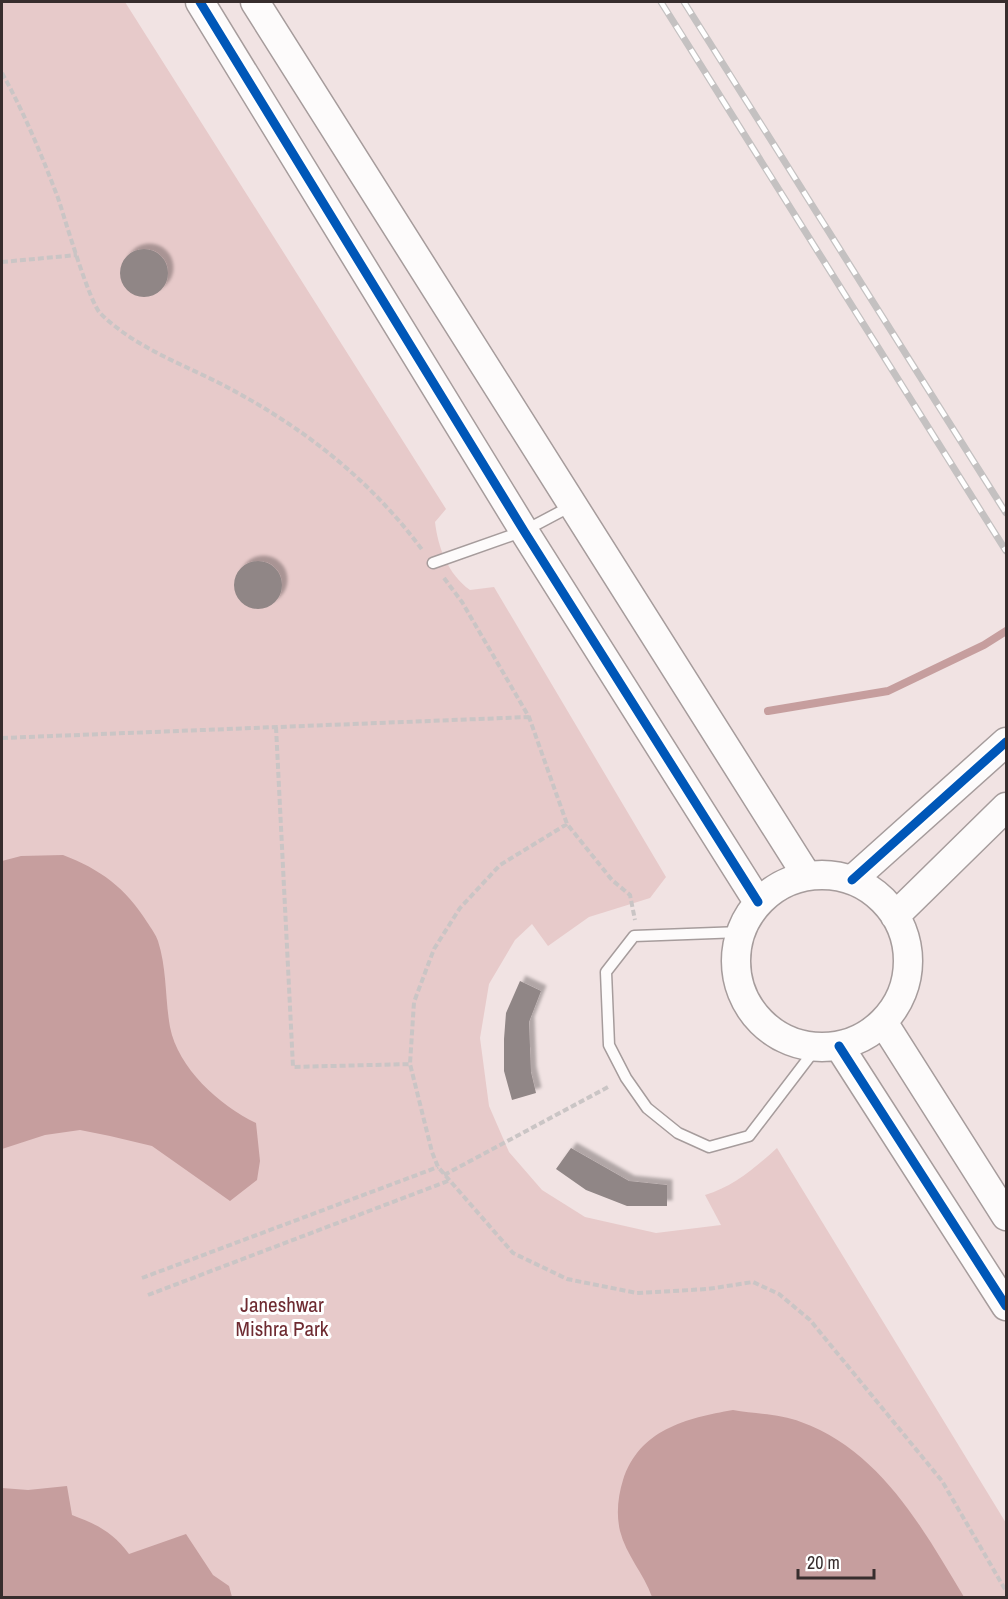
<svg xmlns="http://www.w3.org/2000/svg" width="1008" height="1599" viewBox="0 0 1008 1599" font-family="'Archivo Narrow',sans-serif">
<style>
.green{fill:#e7caca}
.water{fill:#c69e9e}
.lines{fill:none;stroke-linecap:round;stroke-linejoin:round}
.stream{stroke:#c69e9e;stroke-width:8}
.building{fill:#908686;filter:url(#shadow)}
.lane-casing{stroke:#a69c9c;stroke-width:13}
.secondary-casing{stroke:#a69c9c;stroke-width:31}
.path{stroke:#cac5c5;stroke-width:4;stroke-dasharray:6 3;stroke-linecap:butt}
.lane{stroke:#fdfbfb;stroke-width:10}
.secondary{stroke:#fdfbfb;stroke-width:28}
.rail-casing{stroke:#c4c1c1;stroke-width:7}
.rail{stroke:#fff;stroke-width:4.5;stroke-dasharray:14;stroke-linecap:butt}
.cycleway-casing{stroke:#fff;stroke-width:13}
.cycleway{stroke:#0057b8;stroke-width:9}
.labels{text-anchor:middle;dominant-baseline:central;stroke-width:6;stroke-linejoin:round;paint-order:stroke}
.park-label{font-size:21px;fill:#6e2b31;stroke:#fff}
</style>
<defs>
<filter id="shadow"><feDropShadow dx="5.5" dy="-5.5" stdDeviation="1.5" flood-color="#0004"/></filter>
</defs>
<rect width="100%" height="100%" fill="#f1e3e3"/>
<path class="green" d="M2,2h123l321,507 -11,13c3,26 13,52 35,68l24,-3 172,290 -16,21 -61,19 -41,29 -16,-22 -17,16 -26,44 -9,54 9,68 20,46 33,38 43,27 71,16 65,-8 -16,-30c28,-8 51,-28 72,-47l229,375v74l-1004,1z"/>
<path class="water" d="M63,855c37,14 63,33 84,67 4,6 9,13 11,19 9,28 7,58 12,86 8,41 49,78 86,96l4,38 -3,19 -27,21 -78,-55 -42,-10 -30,-6 -35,5 -43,14v-288l19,-5z
M733,1410c22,4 48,4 68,12 80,29 122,107 163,175h-312c-8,-23 -26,-42 -32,-66 -4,-17 -2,-35 3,-51 16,-50 63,-62 110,-70z
M67,1486l5,29c24,9 41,17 57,39l57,-20 27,41 16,11 3,11h-230v-109l26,2z"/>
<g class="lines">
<path class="stream" d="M768,711l120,-20 96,-46 22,-14"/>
</g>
<path class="building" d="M120 273a24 24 0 1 1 48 0a24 24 0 1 1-48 0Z
M234 585a24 24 0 1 1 48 0a24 24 0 1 1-48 0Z
M520,981l21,10 -12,31 2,50 5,21 -24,7 -8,-29v-32l2,-26z
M571,1148l58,33 38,4v21h-40l-41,-16 -30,-21z"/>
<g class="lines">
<defs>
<path id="lane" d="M433,563l91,-32 49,-26
M741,932l-107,4 -28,36 3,73 17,33 21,30 31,25 31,14 40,-11 68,-89"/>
<path id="secondary" d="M200,2l324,529 234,371
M255,2l552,874
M736 961a86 86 0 1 1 172 0a86 86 0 1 1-172 0Z
M852,880l154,-138
M895,916l111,-109
M883,1022l123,194
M839,1046l167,260"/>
</defs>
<use href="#lane" class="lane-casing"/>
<use href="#secondary" class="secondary-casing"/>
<path class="path" d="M2,73c22,39 40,83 56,125 7,21 31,103 42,115 35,35 83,51 125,73 78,41 146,94 198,165
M2,262l75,-7
M444,578l18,24 67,115 38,107 45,56 18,15 5,25
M276,727l17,340 117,-3
M2,738l527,-21
M567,824l-67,41 -40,43 -26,41 -20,53 -4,62 22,88 6,15 75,86 54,26 70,14 71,-4 45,-7 26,12 31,26 132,161 64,110
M444,1175l166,-89
M142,1278l296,-111
M148,1295l300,-114"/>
<use href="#lane" class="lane"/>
<use href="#secondary" class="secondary"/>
<defs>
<path id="rail" d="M661,2l345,549
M684,2l322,511"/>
</defs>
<use href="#rail" class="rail-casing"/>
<use href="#rail" class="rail"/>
<defs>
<path id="cycleway" d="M200,2l324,529 234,371
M852,880l154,-138
M839,1046l167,260"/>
</defs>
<use href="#cycleway" class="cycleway-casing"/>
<use href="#cycleway" class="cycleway"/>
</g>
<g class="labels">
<g class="park-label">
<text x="282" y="1304">Janeshwar<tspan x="282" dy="24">Mishra Park</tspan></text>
</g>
</g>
<rect width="1008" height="1599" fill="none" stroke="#372d2d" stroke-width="6"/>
<path d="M798 1569v9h76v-9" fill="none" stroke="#372d2d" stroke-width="3"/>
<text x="807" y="1569" font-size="18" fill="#372d2d" stroke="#ffffff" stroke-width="4.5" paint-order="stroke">20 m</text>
</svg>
